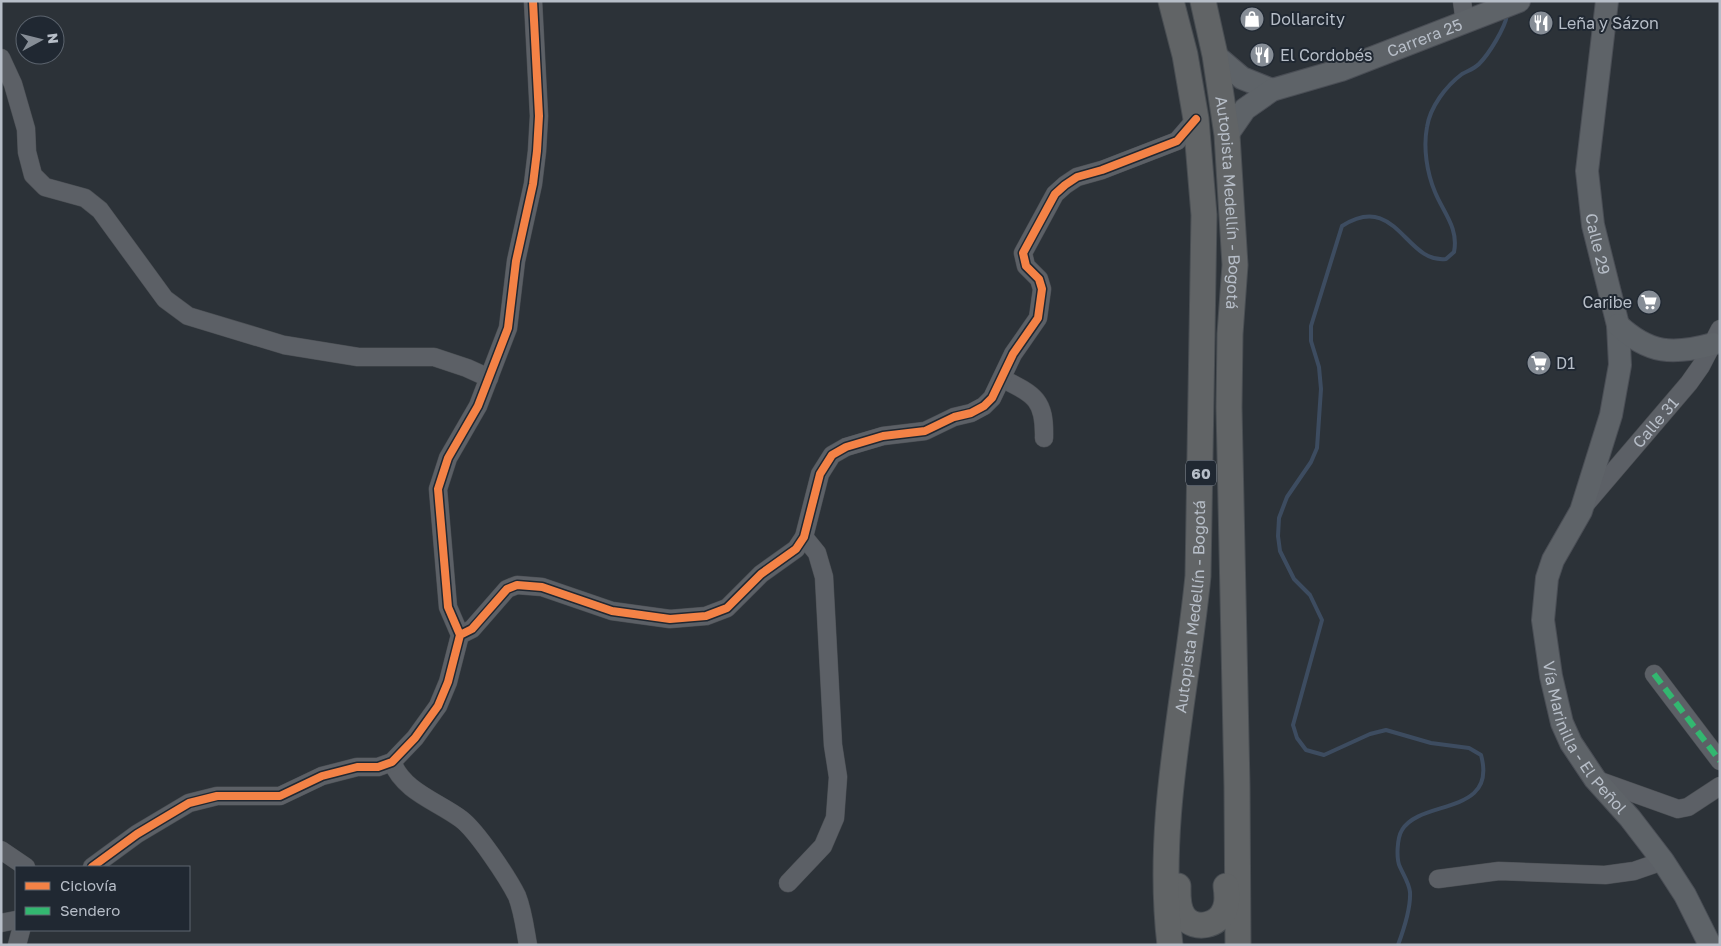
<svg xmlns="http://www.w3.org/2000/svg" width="1721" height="946" viewBox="0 0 1721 946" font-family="'Golos Text',sans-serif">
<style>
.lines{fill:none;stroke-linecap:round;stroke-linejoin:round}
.stream{stroke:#3d4c60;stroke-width:4}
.minor-casing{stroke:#4a4e53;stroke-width:19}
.major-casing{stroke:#4a4e55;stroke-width:24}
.highway-casing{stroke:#494e53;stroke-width:27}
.minor{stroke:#5c6066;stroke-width:18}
.major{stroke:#5e6368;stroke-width:22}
.highway{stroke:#616466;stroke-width:25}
.quiet{stroke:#33b770;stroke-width:6;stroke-dasharray:12 6;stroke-linecap:butt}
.cycleway-casing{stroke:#202832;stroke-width:11}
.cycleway{stroke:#f48246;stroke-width:8}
.labels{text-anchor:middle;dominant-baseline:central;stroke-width:4;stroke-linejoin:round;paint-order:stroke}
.shield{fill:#202832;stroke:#8a919b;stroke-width:1}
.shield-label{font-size:15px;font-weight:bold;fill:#b7bec8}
.poi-label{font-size:16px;fill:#b7bec8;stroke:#202832;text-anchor:start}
.street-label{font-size:16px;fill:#b7bec8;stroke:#202832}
</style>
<rect width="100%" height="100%" fill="#2c3238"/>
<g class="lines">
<path class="stream" d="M1398,945c6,-16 13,-36 12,-53 -1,-9 -6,-16 -10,-25 -4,-8 -3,-29 2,-37 18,-31 96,-14 79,-75l-12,-7 -38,-5 -45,-13 -16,4 -46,21 -18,-5 -9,-12 -4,-13 29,-105 -12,-25 -16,-16 -14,-28 -2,-15 1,-18 8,-21 24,-35 6,-14 4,-59 -2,-22 -8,-26v-15l31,-100c55,-35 63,38 104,33l8,-7c5,-24 -11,-40 -19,-60 -8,-19 -12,-44 -8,-65 3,-20 19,-41 35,-53 5,-3 12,-5 17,-10 10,-10 26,-36 28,-49"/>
<defs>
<g id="minor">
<path d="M1462,1l3,22"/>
<path d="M1,58l12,26 13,45 1,23 6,23 12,12 40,11 15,12 65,89 23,17 96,29 74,12h76l33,11 22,10"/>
<path d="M1003,379c32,16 42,21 41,59"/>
<path id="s1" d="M1584,506l105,-123 12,-17 19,-37"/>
<path d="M460,635l12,-6 35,-40 10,-4 25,2 70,24 58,8 36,-3 21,-8 34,-34 35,-25 8,-12 16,-63 12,-19 14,-8 37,-11 42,-5 29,-14 17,-4 13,-7 8,-8 21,-44 25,-36 4,-29 -3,-10 -13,-13 -3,-13 32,-59 10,-9 12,-8 25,-7 75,-29 19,-22"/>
<path d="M1654,674l66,87"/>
<path d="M392,762c12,30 45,39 69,57 16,12 47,59 56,77 6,15 8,33 11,49"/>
<path d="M1597,780l81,29 10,-2 32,-21"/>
<path d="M1,850l25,17"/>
<path d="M92,867l45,-33 52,-31 28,-7h63l42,-20 35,-9h21l14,-5 23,-24 23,-32 10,-24 12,-47 -12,-28 -10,-118 10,-31 30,-52 30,-78 8,-67 17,-77 4,-33 2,-35 -6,-115"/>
<path d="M1438,879l61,-8 106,4 29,-4 29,-10"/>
<path d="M788,883l35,-37 12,-28 3,-41 -5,-32 -9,-168 -7,-24 -13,-16"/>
<path d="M1,923l15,-3"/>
<path d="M17,945l4,-15"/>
</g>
<g id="major">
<path id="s2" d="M1607,1l-20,170 6,54 25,100 2,40 -9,50 -30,96 -28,49 -6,18 -4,42 8,56 11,47 9,20 24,36 35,39 33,43 22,34 25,50"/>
<path d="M1215,55l27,23 30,12"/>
<path id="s3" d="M1227,135l18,-26 27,-19 69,-20 178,-69"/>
<path d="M1618,325c31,29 55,30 95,19"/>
</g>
<g id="highway">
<path id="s4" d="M1203,1l12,54 12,80 8,130 -5,69 -1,73 8,379 1,159"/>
<path d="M1178,886c0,10 -1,22 6,31 11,14 35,9 41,-8 3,-7 2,-16 1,-23"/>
<path id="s5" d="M1170,945c-15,-125 16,-246 28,-369l6,-361 -8,-96 -11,-64 -14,-54"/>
</g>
</defs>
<use href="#minor" class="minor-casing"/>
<use href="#major" class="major-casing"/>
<use href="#highway" class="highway-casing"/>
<use href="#minor" class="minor"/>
<use href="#major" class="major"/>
<use href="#highway" class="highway"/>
<path class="quiet" d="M1654,674l66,87"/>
<defs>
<path id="cycleway" d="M460,635l12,-6 35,-40 10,-4 25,2 70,24 58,8 36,-3 21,-8 34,-34 35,-25 8,-12 16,-63 12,-19 14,-8 37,-11 42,-5 29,-14 17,-4 13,-7 8,-8 21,-44 25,-36 4,-29 -3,-10 -13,-13 -3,-13 32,-59 10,-9 12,-8 25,-7 75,-29 19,-22
M92,867l45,-33 52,-31 28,-7h63l42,-20 35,-9h21l14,-5 23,-24 23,-32 10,-24 12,-47 -12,-28 -10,-118 10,-31 30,-52 30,-78 8,-67 17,-77 4,-33 2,-35 -6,-115"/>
</defs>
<use href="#cycleway" class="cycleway-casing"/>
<use href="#cycleway" class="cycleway"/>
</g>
<defs>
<symbol id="shop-disc" viewBox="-11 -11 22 22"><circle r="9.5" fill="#868d96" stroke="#202832"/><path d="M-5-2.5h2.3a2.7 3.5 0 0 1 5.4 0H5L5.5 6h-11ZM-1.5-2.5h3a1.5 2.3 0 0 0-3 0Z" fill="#fff"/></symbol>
<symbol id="restaurant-disc" viewBox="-11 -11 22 22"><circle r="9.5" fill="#868d96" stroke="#202832"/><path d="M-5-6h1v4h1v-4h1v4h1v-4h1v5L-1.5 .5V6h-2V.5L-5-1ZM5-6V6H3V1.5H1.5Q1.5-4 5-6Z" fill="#fff"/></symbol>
<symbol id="supermarket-disc" viewBox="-11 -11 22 22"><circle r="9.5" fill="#868d96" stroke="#202832"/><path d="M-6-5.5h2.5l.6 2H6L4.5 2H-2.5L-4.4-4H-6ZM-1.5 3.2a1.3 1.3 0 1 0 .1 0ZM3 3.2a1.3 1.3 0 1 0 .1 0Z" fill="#fff"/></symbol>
</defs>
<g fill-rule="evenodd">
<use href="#shop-disc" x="1238" y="5" width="28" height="28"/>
<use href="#restaurant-disc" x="1527" y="9" width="28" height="28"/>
<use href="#restaurant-disc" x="1248" y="41" width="28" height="28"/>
<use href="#supermarket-disc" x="1635" y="288" width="28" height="28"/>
<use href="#supermarket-disc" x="1525" y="349" width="28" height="28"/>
</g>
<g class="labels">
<rect class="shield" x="1186" y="460.5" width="30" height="25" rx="4"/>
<g class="shield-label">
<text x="1201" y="473">60</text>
</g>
<g class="poi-label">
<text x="1270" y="19">Dollarcity</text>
<text x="1558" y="23">Leña y Sázon</text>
<text x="1280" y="55">El Cordobés</text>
<text x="1632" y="302" text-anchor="end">Caribe</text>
<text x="1556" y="363">D1</text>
</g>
<g class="street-label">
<text stroke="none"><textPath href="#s3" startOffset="226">Carrera 25</textPath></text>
<text stroke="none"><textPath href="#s4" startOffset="204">Autopista Medellín - Bogotá</textPath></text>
<text stroke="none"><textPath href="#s2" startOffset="245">Calle 29</textPath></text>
<text stroke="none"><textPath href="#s1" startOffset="110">Calle 31</textPath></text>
<text stroke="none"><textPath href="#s5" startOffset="340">Autopista Medellín - Bogotá</textPath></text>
<text stroke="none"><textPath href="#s2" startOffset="765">Vía Marinilla - El Peñol</textPath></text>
</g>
</g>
<rect width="1721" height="946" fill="none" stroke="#b7bec8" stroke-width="5"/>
<rect x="15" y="866" width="175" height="65" fill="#202832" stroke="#5c646e"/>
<rect x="25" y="882" width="25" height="8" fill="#f48246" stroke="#5c646e"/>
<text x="60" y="891" font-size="15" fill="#b7bec8">Ciclovía</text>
<rect x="25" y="907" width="25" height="8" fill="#33b770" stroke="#5c646e"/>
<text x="60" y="916" font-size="15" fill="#b7bec8">Sendero</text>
<g transform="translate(40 40) rotate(83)"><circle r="24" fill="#202832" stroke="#5c646e"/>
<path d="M0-4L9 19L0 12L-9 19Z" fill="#868d96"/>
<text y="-8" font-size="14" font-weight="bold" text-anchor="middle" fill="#b7bec8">N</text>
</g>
</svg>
